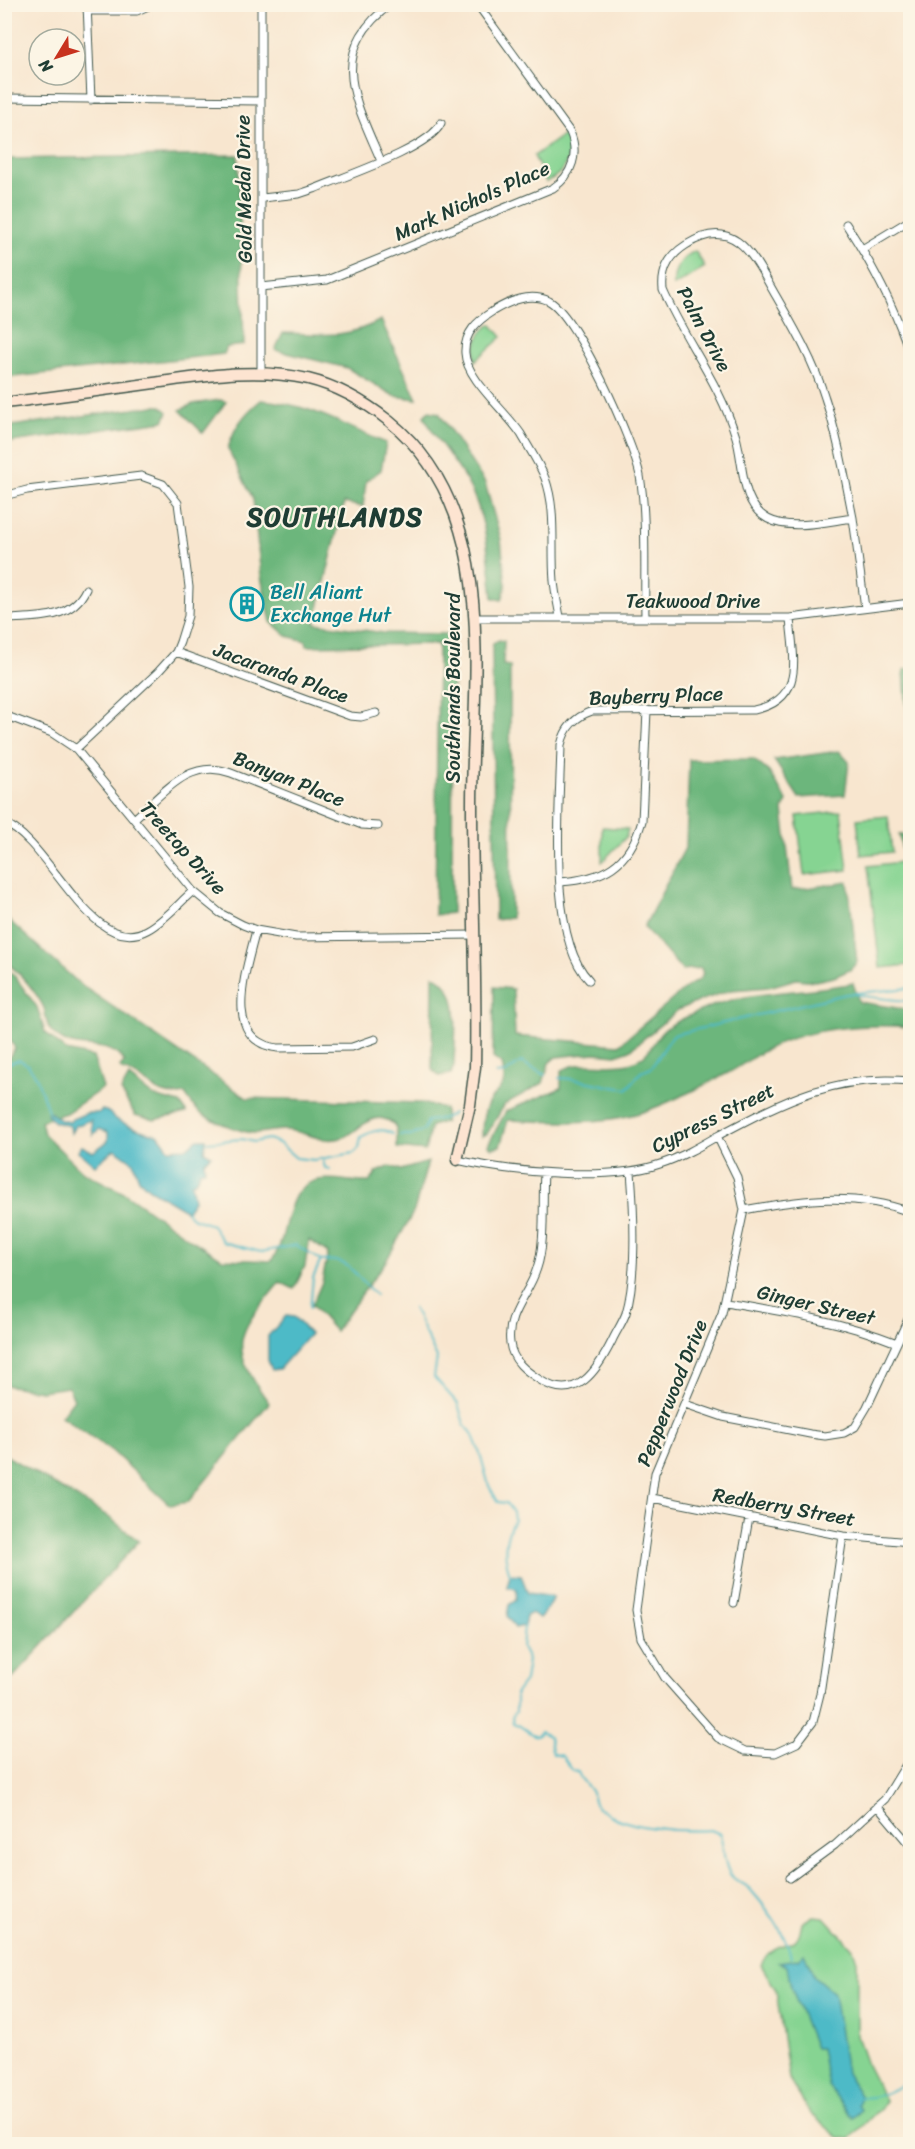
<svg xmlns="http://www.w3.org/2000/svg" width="915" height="2149" viewBox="0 0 915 2149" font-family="Sriracha,sans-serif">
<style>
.green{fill:#86d492;stroke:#528863;stroke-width:1.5}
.forest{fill:#6cb67c;stroke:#467a58;stroke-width:1.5}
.water{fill:#4dbac7;stroke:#367c7e;stroke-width:1.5}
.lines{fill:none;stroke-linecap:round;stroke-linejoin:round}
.stream{stroke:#4dbac7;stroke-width:2}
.street-casing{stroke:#40564b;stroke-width:9}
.secondary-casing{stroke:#40564b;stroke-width:13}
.street{stroke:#fff;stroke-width:7}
.secondary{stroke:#fde4d1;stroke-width:10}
.labels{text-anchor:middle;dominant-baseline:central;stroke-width:4.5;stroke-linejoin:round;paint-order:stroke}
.street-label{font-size:20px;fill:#1f3d34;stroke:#fcf5e5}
.culture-label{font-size:20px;fill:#0d838f;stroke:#fcf5e5;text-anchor:start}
.district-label{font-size:26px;font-weight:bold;letter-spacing:1.5px;fill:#1f3d34;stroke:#fcf5e5}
</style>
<rect width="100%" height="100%" fill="#fcf5e5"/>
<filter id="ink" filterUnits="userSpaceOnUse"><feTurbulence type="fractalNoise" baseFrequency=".0167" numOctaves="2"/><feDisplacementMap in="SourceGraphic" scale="12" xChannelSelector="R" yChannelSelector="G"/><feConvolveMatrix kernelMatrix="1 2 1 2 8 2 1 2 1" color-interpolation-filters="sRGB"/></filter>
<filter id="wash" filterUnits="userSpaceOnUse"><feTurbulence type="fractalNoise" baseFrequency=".008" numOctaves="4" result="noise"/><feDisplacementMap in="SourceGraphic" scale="24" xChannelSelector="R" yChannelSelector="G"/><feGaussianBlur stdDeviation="1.35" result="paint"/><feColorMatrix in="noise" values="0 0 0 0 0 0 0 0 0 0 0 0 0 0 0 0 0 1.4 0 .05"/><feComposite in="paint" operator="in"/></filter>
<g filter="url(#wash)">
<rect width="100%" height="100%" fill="#f8e6cf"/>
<path class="green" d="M565,134c9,21 1,39 -19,48l-12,-26z
M695,251l10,16 -31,19c-2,-16 7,-28 21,-35z
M491,324l11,13 -27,24c-2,-16 3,-28 16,-37z
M841,811l7,59 -44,5 -7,-59z
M888,816l4,36 -31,3 -4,-36z
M602,827l26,2 -2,8 -24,25z
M910,861v104l-30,3 -12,-102z
M813,1916l11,1 29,32 4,12v75l10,29 19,37 -36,37 -12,-2 -28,-24 -21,-34 -13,-89 -15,-25c2,-4 5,-10 8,-12 17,-16 28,0 33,-30z"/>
<path class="forest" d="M238,155l6,190 -17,2 -3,7 -219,24v-219z
M381,320l36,79 -23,-3 -47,-28 -72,-18 8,-17c40,1 61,7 98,-13z
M220,400l6,2 -23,31 -23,-23 13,-6z
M261,400c53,5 78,24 125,43l-5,27 -15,11 -3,26 -19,-4 -29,120 69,10 69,1 -1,279 -17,2 3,-271 -131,2 -1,-5 -19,-5 -16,-14 -10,-45 -8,-78 -25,-50c5,-21 16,-35 33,-49z
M154,406h7l7,6 -4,9 -159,22v-16z
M429,411l10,2 46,70 16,57 5,46 -4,14 -9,-2c-4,-38 -6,-82 -26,-116 -13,-23 -32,-43 -43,-66z
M499,640l5,1 -1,24 7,1 1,252 -16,2 -3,-269 1,-8z
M910,669v42h-3l-3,-41z
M839,751l10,11 -4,33 -46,3 -25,-38z
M753,759l16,13 18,29 -4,9 9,80 56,-8 9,80 -7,8 -16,7 -19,4 -19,-2 -27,8 -38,3 -29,10 -24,10 -48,40 -14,5 -21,-2 -39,4 -7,6 -6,20 -38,21 -18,30 -5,2c0,-11 1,-25 7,-34 11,-19 19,-10 13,-38l-9,-6 1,-71 19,2 2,47 104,9 69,-59 11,-6 4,-6 -2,-6 -19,2 -38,-43 42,-81 3,-86z
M910,834v14l-8,1 -3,-14z
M4,916l77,69 166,113 174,5 24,6v13l-14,4 -6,25 -28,-3c-1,-14 4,-24 -13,-29 -14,-5 -28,14 -40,18 -21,8 -38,-6 -58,-7 -11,-1 -21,3 -31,3 -10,1 -43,-13 -52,-18 -7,-4 -13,-14 -18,-21 -31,6 -36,-17 -63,-24l-2,-3 5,-5c-20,-26 -47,-6 -71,-28 -9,-8 -7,-16 -10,-26 -7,-15 -26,-38 -39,-46z
M5,969l8,5 24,33 8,25 21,19 27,6 10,31 -37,25 -25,8 3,13 39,38 41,21 69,48 29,18 49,2c20,-24 10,-74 47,-81 16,-3 36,3 52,2l7,-10 14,-6 10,4 27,-8 -14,49 -28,50 -51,70 -23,-26 10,-23 6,-29 -19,-13 -4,26 -11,23 -14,-7c-42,51 -55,61 -11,121l-81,99 -18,3 -58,-54 -51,-35 13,-17 -6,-12 -27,4 -36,-6 -1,-320 11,-17 -10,-16z
M433,975c32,14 21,61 21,90l-3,9 -12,2 -7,-7z
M853,983l6,19 51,8v17c-44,-4 -103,1 -143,22 -14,7 -25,17 -39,24 -25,13 -66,34 -92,41 -40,11 -87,8 -128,6l-8,26 -8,2 -4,-3 18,-34 55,-23v-17c22,-14 48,-1 71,-9 20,-7 20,-21 32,-32 11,-9 27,-15 41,-21 42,-19 102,-16 148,-26z
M129,1077l24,19 27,7 7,10 -33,7 -19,-5 -14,-24z
M5,1455l101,60 33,26 -134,145z"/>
<path class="water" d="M102,1110c9,1 10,7 17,11 12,6 25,12 39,13l11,15 17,-1 12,-9h8l-2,12 7,4 -7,7 1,8 -5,1 -5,11 -4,1 3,17 -7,11 -39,-23 -9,-9 -6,-17 -18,-13 -20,16 -17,-14 4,-5 11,6 15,-11v-9l-9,-3 -6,6 -2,-15 -16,6 -4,7 -1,-7 -16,-4 -7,-8 1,-3 13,9 9,2 2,-3 15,-6h11z
M286,1316l8,1 16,17 -31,35 -7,1 -4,-10v-24z
M510,1574l11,1 7,18 25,4 -6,12 -8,9 -7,-5 -6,3 -2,10 -9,2 -8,-12 2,-11 7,-5 1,-11 -10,-2z
M804,1953l10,23 20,17 12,80 15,24 -3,7 3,6 -8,8 -25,-32 -7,-38h-6l-24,-61 -4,-21 -8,-4 19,-3z"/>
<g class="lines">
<path class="stream" d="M855,994c3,2 51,7 55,7
M4,1061l4,2 12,-3 8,5 8,11 12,35
M496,1074l10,-1 15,-11 24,13
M559,1078c25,1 44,8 68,11l14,-17 10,-4 22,-33 173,-41 64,-6
M400,1135h13l11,-5 3,-9 19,-3 7,-5
M207,1142l35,-3 12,3 14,-3 11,4 17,15 18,2 40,-7 5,-5 2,-11c11,-6 21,-10 32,-3
M323,1160l2,8 5,1
M187,1211l5,7 20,7 11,17 38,10 35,-7 25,16c31,-4 33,16 55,34
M310,1308l3,-30 7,-16
M413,1308l24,50 -3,19 24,27 6,20 8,9 8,20 9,33 9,16 8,1 7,9 1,8c-10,16 -11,37 -4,54
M524,1626l-2,22 6,12 -3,21 -9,12v19l-4,5 1,6c11,3 14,11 24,13l4,-4 8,5 4,17 9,2 11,15 5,1c3,9 8,11 13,19 3,5 1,11 7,16 23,22 82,25 113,23l9,4c4,13 3,29 10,40 5,8 13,8 19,14 17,19 38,45 42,70
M861,2097c17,3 35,-8 49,-18"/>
</g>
</g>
<g filter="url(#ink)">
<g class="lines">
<defs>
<path id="street" d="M87,4l4,96
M87,11h50l16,-7
M4,98l256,3
M381,161c-26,-61 -55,-109 10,-157
M262,198l37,-4 15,-5c28,-12 117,-41 127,-66
M846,224c26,40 49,84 64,130
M862,249l48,-29
M261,287l66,-7 226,-92c20,-13 26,-35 17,-56l-93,-128
M261,373v-369
M4,496l23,-6 114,-14 22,8 15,19 11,84 -1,29 -8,26 -4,10 -18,20 -82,77
M853,518c-8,-40 -15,-81 -28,-120 -11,-36 -30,-69 -49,-102 -21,-36 -40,-83 -90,-51 -16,10 -25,25 -23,45 22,51 57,93 73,147 8,27 4,67 32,82 23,12 60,2 85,-1l12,90
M560,617c-2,-12 -5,-24 -6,-36 -3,-34 3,-71 -9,-103 -6,-15 -16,-30 -24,-44 -15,-23 -55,-55 -56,-81 -1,-20 12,-32 28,-42 17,-10 37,-19 56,-10 28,15 85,142 91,175 7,41 4,98 5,141
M474,618h316l120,-15
M4,619c31,-2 67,2 82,-30
M176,652l174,64 11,1 15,-4
M4,715l48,18 24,16 117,142 27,22 23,12 13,5 40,7 179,-2
M134,819c29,-25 55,-62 97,-46l131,52 16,1
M4,823c45,17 88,137 143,107 17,-9 32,-27 46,-39
M560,882c43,-3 69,-16 82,-61l5,-111
M256,930c-8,36 -37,111 22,118l74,-1 23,-8
M589,980c-42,-43 -29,-175 -28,-235 4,-18 14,-28 31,-34l162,-1c52,-11 39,-52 36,-92
M717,1136l20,41 7,33 -22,103 -67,160 -19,137 5,28 24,40 53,60 27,13 30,2 22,-10 16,-21 7,-28 23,-158
M457,1160c54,12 151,22 203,4 22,-7 42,-19 61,-30 64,-34 115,-60 189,-53
M544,1173c-2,28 2,69 -7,95 -8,27 -31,45 -27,75 2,18 16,28 30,37 37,24 58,-11 72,-39 4,-9 11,-19 14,-28 11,-37 8,-103 5,-142
M744,1210c57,-11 111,-18 166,2
M726,1302c58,10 116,19 171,41
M685,1404l38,13 87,17 15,2 19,-3 11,-6 12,-20 43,-92
M652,1498l191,38 67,6
M734,1603l15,-85
M877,1806l32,38
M790,1878l45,-33 50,-46 25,-41"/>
<path id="secondary" d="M4,403c50,-6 100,-13 150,-20 51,-7 103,-16 154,-4 29,7 57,23 81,42 113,91 83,255 83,383 0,87 5,175 3,263l-5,38 -13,55"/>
</defs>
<use href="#street" class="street-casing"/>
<use href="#secondary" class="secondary-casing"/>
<use href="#street" class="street"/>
<use href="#secondary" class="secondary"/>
</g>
</g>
<defs>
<symbol id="building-ring" viewBox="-11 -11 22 22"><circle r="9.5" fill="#fcf5e5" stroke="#0f9aa8" stroke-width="1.5"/><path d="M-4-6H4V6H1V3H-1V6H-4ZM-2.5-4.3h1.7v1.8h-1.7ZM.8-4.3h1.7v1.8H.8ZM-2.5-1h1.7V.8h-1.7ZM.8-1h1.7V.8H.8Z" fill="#0f9aa8"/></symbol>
</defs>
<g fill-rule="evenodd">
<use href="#building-ring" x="228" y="585" width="38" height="38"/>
</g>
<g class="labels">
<g class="street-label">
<text transform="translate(244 189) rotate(-91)">Gold Medal Drive</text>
<text transform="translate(472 201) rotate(-24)">Mark Nichols Place</text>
<text transform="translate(704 329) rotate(62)">Palm Drive</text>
<text x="693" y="601">Teakwood Drive</text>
<text transform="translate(281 673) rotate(20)">Jacaranda Place</text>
<text transform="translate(453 688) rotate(-90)">Southlands Boulevard</text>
<text transform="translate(656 696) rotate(-2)">Bayberry Place</text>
<text transform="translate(289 779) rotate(22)">Banyan Place</text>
<text transform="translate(183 848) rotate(48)">Treetop Drive</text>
<text transform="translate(713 1118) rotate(-26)">Cypress Street</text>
<text transform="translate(816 1305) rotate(13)">Ginger Street</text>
<text transform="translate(672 1393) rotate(-68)">Pepperwood Drive</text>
<text transform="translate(784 1507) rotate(10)">Redberry Street</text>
</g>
<g class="culture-label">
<text x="270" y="592">Bell Aliant<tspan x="270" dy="23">Exchange Hut</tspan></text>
</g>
<g class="district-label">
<text x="335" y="517">SOUTHLANDS</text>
</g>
</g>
<rect width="915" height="2149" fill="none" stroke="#fcf5e5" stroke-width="24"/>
<g transform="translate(57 57) rotate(232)"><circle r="28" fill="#fcf5e5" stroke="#a4ab9e" stroke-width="1.5"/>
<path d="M0-4.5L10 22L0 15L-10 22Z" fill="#c8321e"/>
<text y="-9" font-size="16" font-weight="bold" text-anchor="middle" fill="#1f3d34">N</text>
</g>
</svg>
